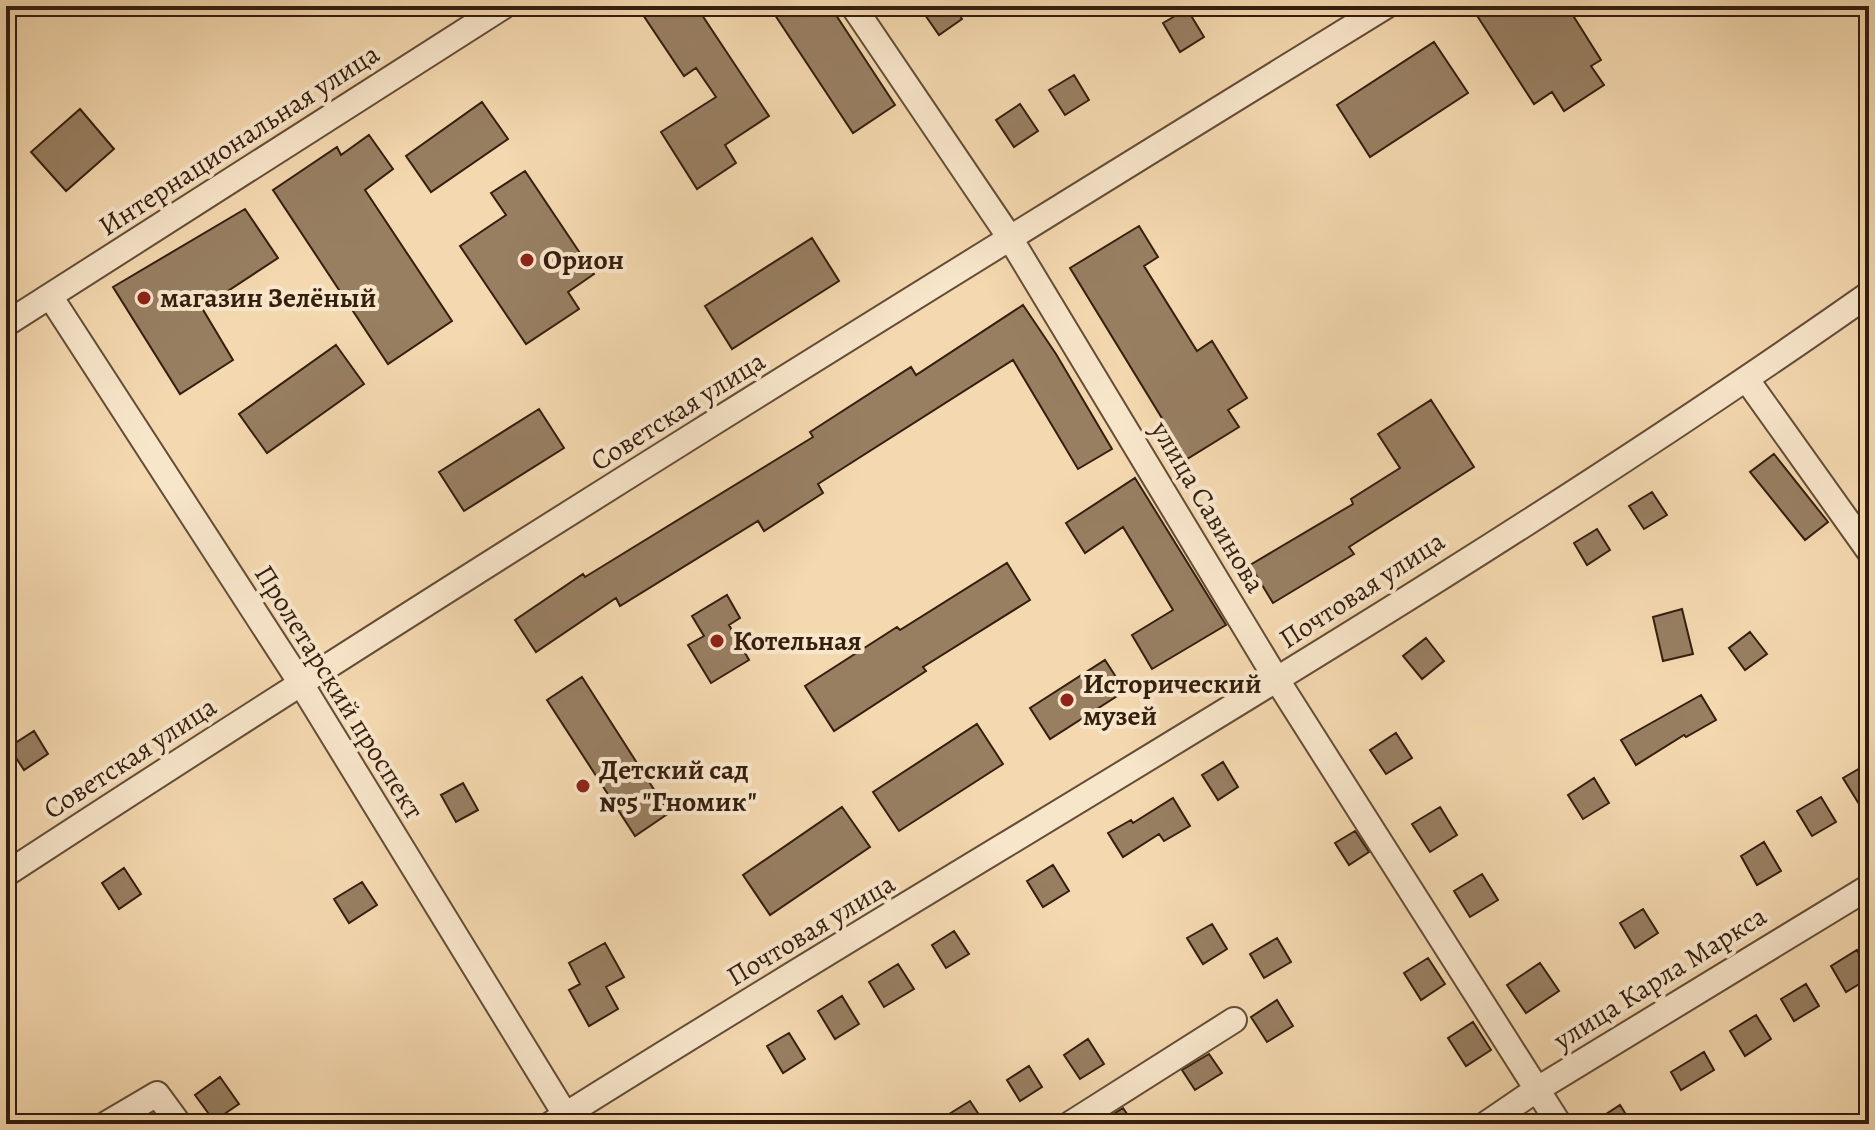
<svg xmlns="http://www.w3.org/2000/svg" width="1875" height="1130" viewBox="0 0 1875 1130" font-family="Alegreya,serif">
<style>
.building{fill:#987f62;stroke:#341e0e;stroke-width:2}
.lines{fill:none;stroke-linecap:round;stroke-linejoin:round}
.minor-casing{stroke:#644c36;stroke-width:28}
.minor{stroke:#f8e6cb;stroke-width:24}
.poi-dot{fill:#8f2418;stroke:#f8e6cb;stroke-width:3}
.labels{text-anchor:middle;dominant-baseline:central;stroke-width:8;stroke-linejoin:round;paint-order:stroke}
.street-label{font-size:28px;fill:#341e0e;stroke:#f8e6cb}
.poi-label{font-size:28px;font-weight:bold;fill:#341e0e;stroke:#f8e6cb;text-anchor:start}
</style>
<rect width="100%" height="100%" fill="#f4d8af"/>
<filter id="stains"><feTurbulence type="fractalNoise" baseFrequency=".0025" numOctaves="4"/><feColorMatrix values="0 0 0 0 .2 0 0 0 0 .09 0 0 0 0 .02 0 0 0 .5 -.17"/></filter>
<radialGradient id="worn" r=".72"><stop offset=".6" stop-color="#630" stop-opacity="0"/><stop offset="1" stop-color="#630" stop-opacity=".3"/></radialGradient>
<path class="building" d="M637,6h59l73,110 -44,29 11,18 -39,26 -36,-57 55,-35 -20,-29 -12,8z
M769,6h61l65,99 -42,28z
M931,6h22l9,13 -23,16 -16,-23z
M1488,6h79l34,54 -10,6 13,19 -40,26 -12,-19 -18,12 -58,-90z
M1187,9l17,28 -24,15 -17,-29z
M1434,42l34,51 -98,64 -33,-52z
M1074,75l15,25 -24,15 -16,-25z
M482,102l26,37 -77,53 -25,-36z
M1020,104l18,27 -24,16 -18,-27z
M80,109l34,40 -48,42 -35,-39z
M369,135l24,34 -28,21 87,131 -64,43 -115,-174 64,-43 4,8z
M525,171l69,103 -26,18 11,17 -53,35 -66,-98 46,-31 -15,-22z
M245,209l33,49 -76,50 31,52 -53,34 -67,-107z
M1139,226l19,31 -14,9 53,85 15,-10 35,57 -19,12 11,17 -52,32 -117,-191z
M812,238l27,43 -107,68 -27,-43z
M1023,305l33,49 56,95 -34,20 -65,-109 -195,124 5,9 -59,38 -6,-10 -138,85 -4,-8 -80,54 -21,-32 68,-46 2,3 228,-140 -3,-5 101,-65 5,8z
M336,345l28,39 -97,69 -28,-39z
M1431,400l43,67 -125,80 5,7 -81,49 -23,-38 103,-61 -2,-5 49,-31 -22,-34z
M539,409l25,39 -100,63 -25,-39z
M1774,454l54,68 -23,18 -55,-68z
M1135,478l91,147 -74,44 -20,-34 41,-25 -50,-83 -38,26 -19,-30z
M1652,492l15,23 -23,14 -15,-23z
M1597,529l13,21 -23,15 -13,-22z
M1007,563l23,37 -107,67 3,4 -92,60 -29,-45 92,-59 3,3z
M727,595l13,23 -11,7 20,35 -38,23 -23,-38 16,-9 -12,-20z
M1682,609l11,45 -30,7 -10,-44z
M1750,632l17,22 -22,16 -16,-22z
M1426,638l18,23 -22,18 -19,-23z
M1105,660l20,31 -75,48 -20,-31z
M582,677l87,136 -34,23 -88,-136z
M1701,695l15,25 -30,17 -2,-2 -48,30 -15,-25z
M977,724l26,40 -104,67 -26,-39z
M34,731l14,23 -24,16 -15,-23z
M1396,733l16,25 -26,16 -16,-24z
M1223,762l15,25 -20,13 -16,-25z
M1869,763v36l-10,5 -16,-26z
M1594,778l15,25 -26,16 -15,-24z
M463,783l15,27 -22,12 -15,-27z
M1821,797l15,25 -24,14 -15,-25z
M1173,798l17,28 -26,15 -5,-7 -36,23 -15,-24 23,-13 2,3z
M842,807l28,40 -100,68 -27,-40z
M1440,807l17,28 -27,17 -18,-28z
M1355,831l14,21 -20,13 -14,-22z
M1764,842l17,29 -24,14 -16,-29z
M1053,865l16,26 -26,16 -16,-26z
M124,868l17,26 -22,15 -17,-26z
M1482,874l16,26 -28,17 -16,-26z
M362,882l15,23 -28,18 -15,-24z
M1643,909l15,24 -23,15 -15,-25z
M1212,924l15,25 -24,15 -16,-26z
M954,931l15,23 -23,14 -14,-23z
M1277,938l14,24 -27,16 -14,-24z
M605,943l19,34 -18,10 12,22 -29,17 -20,-36 11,-6 -11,-21z
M1857,950l12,21v7l-23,14 -15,-26z
M1428,958l17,26 -24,16 -17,-27z
M1540,963l19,28 -33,22 -19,-28z
M898,964l16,25 -30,18 -15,-25z
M1806,984l13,22 -25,15 -13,-22z
M842,996l17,28 -24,15 -17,-28z
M1277,1000l16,26 -26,16 -16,-25z
M1756,1015l15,24 -26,17 -15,-25z
M1473,1022l18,28 -25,16 -18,-28z
M789,1033l16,26 -22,14 -16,-27z
M1088,1039l16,25 -24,15 -16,-24z
M1704,1052l10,18 -33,20 -10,-18z
M1209,1054l13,19 -27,17 -13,-20z
M1029,1066l13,21 -22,14 -13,-21z
M220,1077l19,27 -25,17 -19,-26z
M970,1101l15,23h-52z
M1620,1105l12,19h-41z
M1123,1108l11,16h-36z"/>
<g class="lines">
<defs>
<path id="minor" d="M853,6l157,232 267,442 282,444
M50,296l250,386 271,442
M6,324l498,-318
M1747,380l122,171
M6,874c455,-297 917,-583 1380,-868
M106,1124l51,-30 22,30
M551,1124c439,-277 893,-531 1318,-830
M1070,1124l164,-104
M1486,1124l50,-34 333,-203"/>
</defs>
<use href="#minor" class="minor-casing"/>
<use href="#minor" class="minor"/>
</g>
<g class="poi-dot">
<circle cx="527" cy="260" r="8"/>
<circle cx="144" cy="298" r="8"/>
<circle cx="717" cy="641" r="8"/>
<circle cx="1067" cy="700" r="8"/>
<circle cx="583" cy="786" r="8"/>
</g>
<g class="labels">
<g class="street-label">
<text transform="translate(239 140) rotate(-33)">Интернациональная улица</text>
<text transform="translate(678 411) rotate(-32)">Советская улица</text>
<text transform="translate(1208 507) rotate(59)">улица Савинова</text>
<text transform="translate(1362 590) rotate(-33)">Почтовая улица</text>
<text transform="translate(339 692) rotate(58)">Пролетарский проспект</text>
<text transform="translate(130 758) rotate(-33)">Советская улица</text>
<text transform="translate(811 930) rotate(-31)">Почтовая улица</text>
<text transform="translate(1660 978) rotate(-32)">улица Карла Маркса</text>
</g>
<g class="poi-label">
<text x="543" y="260">Орион</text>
<text x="160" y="298">магазин Зелёный</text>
<text x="733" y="641">Котельная</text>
<text x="1083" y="684">Исторический<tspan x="1083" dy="32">музей</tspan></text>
<text x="599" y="770">Детский сад<tspan x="599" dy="32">№5 "Гномик"</tspan></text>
</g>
</g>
<rect width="1875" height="1130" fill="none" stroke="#f4d8af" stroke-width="32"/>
<rect x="8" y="8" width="1859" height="1114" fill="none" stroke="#341e0e" stroke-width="4"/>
<rect x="16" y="16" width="1843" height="1098" fill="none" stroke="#341e0e" stroke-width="2"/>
<rect width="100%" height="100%" filter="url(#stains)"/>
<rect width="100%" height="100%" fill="url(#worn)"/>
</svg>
